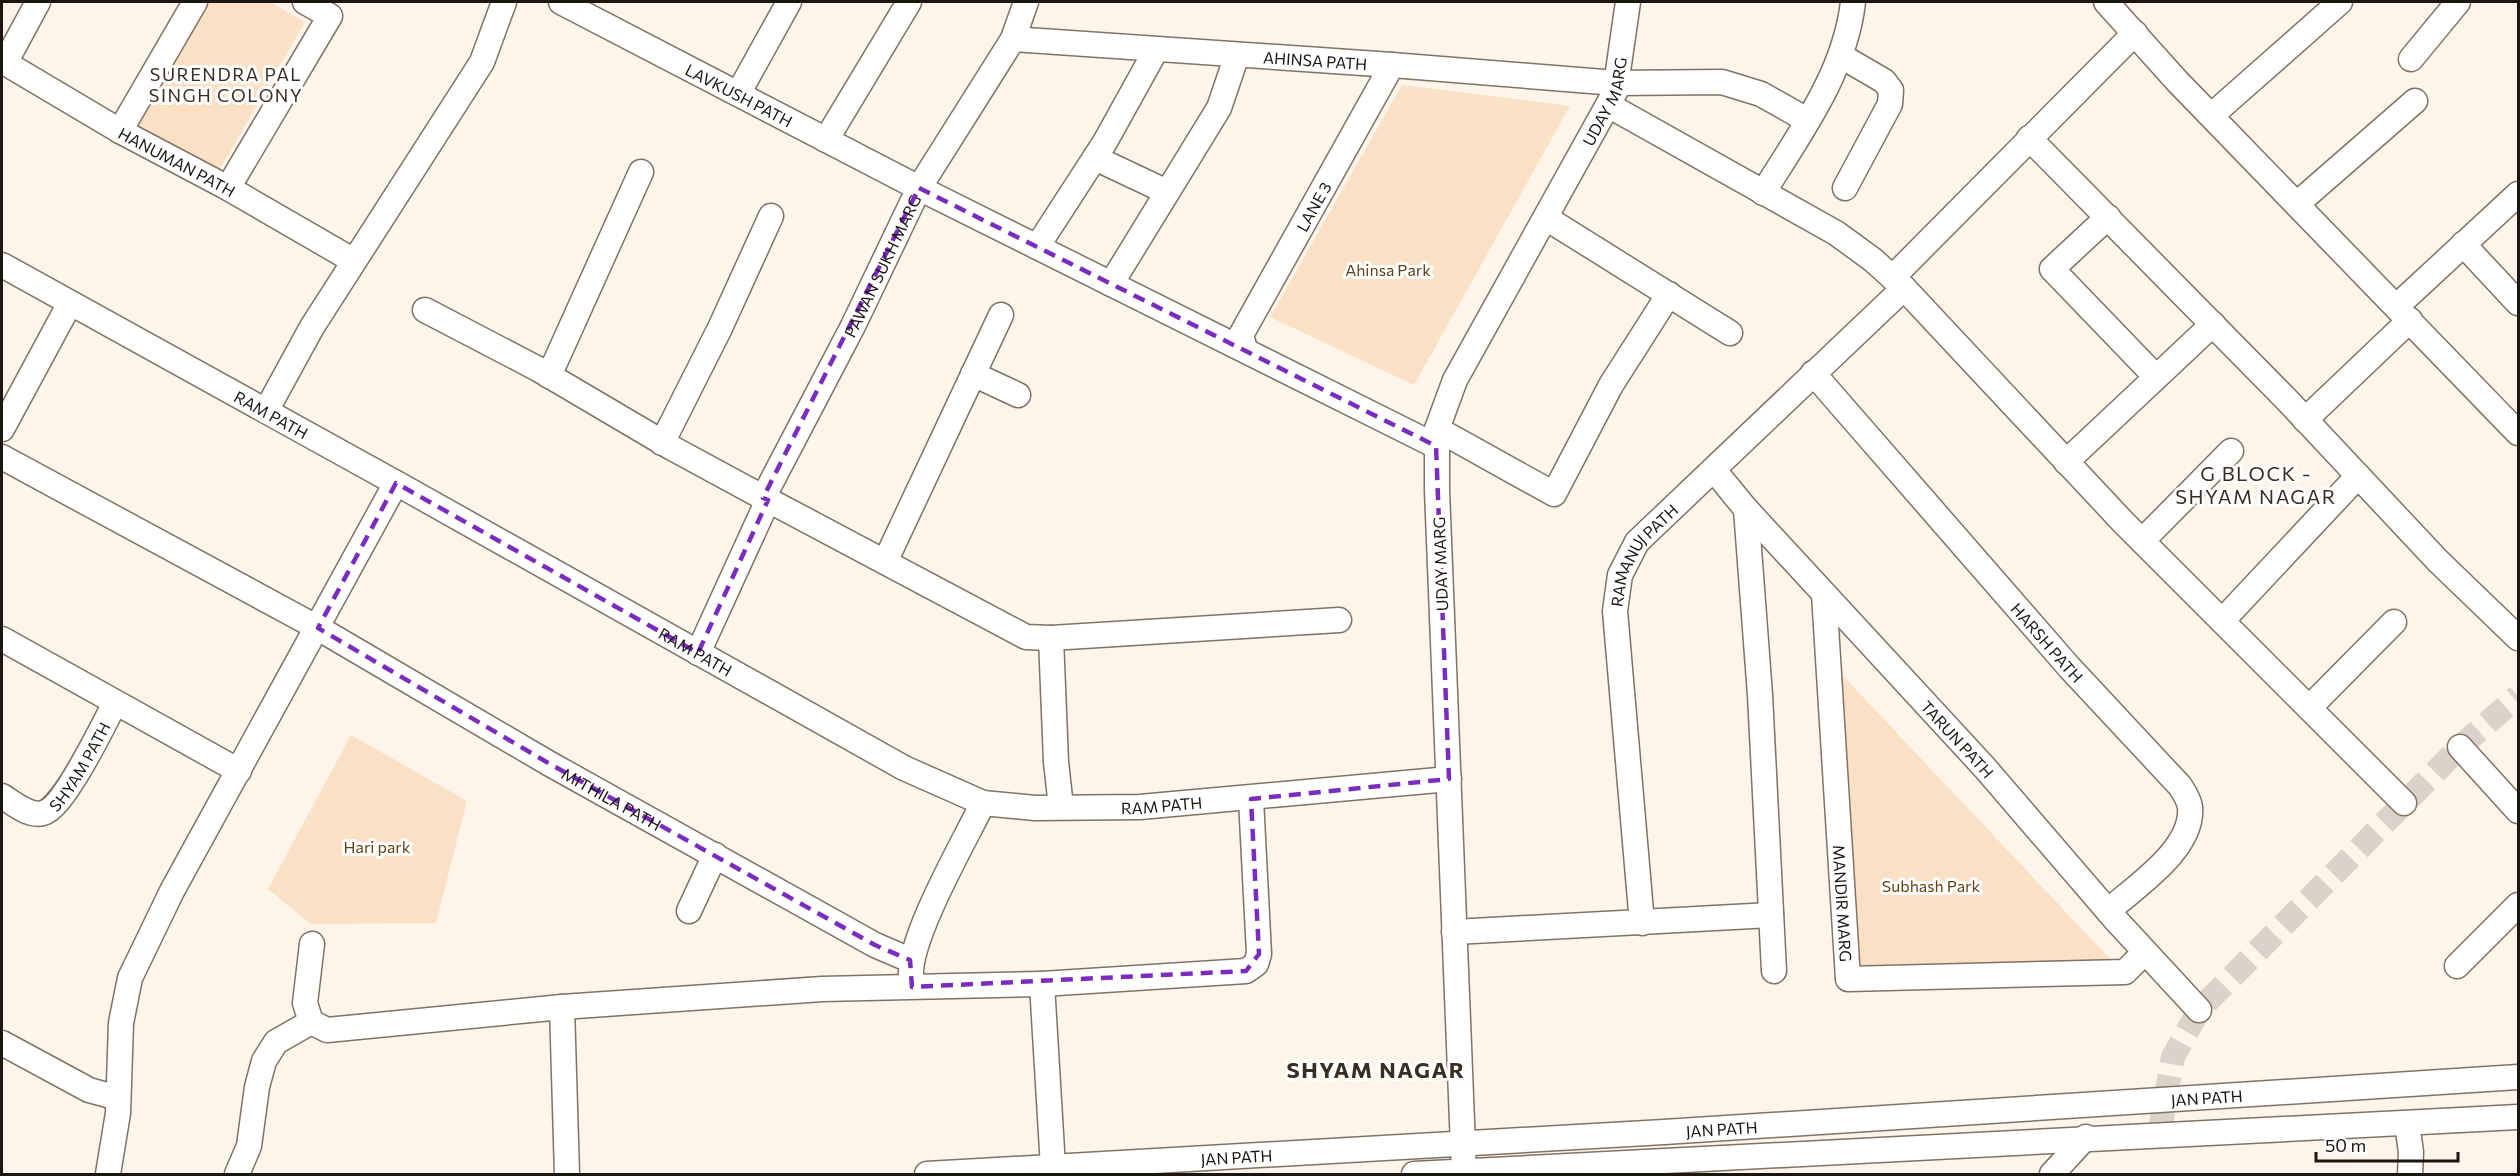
<svg xmlns="http://www.w3.org/2000/svg" width="2520" height="1176" viewBox="0 0 2520 1176" font-family="Commissioner,sans-serif">
<style>
.green{fill:#fae1c5}
.lines{fill:none;stroke-linecap:round;stroke-linejoin:round}
.minor-tunnel{stroke:#dbd3c9;stroke-width:24;stroke-dasharray:24 12;stroke-linecap:butt}
.minor-casing{stroke:#807264;stroke-width:27}
.minor{stroke:#fff;stroke-width:24}
.marked{fill:none;stroke:#7b2cbf;stroke-width:4.5;stroke-dasharray:12 8;stroke-linejoin:round}
.labels{text-anchor:middle;dominant-baseline:central;stroke-width:6;stroke-linejoin:round;paint-order:stroke}
.street-label{font-size:16px;fill:#1b1610;stroke:#fff}
.park-label{font-size:16px;fill:#603f13;stroke:#fff}
.neighbourhood-label{font-size:18px;letter-spacing:1.5px;fill:#392e21;stroke:#fff}
.quarter-label{font-size:20px;letter-spacing:1.5px;fill:#392e21;stroke:#fff}
.district-label{font-size:22px;font-weight:bold;letter-spacing:1.5px;fill:#392e21;stroke:#fff}
</style>
<rect width="100%" height="100%" fill="#fdf4ea"/>
<path class="green" d="M206,2h64l35,20 -85,147 -88,-42z
M1402,85l168,21 -156,279 -144,-68z
M1830,667l14,10 269,285 -256,7z
M351,735l116,66 -31,122 -125,1 -43,-35z"/>
<g class="lines">
<path class="minor-tunnel" d="M2159,1135l14,-78 26,-47 261,-263 58,-51"/>
<defs>
<g id="minor">
<path id="s1" d="M561,2l358,186 517,258"/>
<path d="M2106,2l71,79 341,352"/>
<path id="s2" d="M1013,39l379,26 224,18 106,-1 39,12 46,26"/>
<path d="M1841,56l43,25 7,9 -1,14 -45,84"/>
<path d="M2411,59l47,-57"/>
<path id="s3" d="M2,61l118,70 108,57 126,73"/>
<path d="M5,63l33,-61"/>
<path d="M738,94l51,-92"/>
<path d="M1608,105l228,128 37,27 31,28 219,234 281,281"/>
<path d="M2212,115l128,-113"/>
<path d="M120,131l75,-129"/>
<path d="M2029,138l258,262 151,161 80,77"/>
<path d="M826,140l83,-138"/>
<path d="M1095,158l72,34"/>
<path d="M228,188l102,-172 -25,-14"/>
<path d="M1763,193c37,-60 82,-120 90,-191"/>
<path d="M2298,203l117,-102"/>
<path d="M2108,217l-56,52 104,108"/>
<path d="M1546,218l184,115"/>
<path d="M2463,244l55,59"/>
<path d="M1037,247l68,-105 51,-92"/>
<path id="s4" d="M2,265l403,223 499,280 79,35 52,5 105,-1 309,-28"/>
<path d="M1893,277l242,-244"/>
<path d="M1111,284l108,-176 18,-53"/>
<path d="M2397,306l121,-112"/>
<path d="M425,310l113,59 134,79 96,52"/>
<path id="s5" d="M1245,349l-4,-14 151,-270"/>
<path id="s6" d="M1813,373l256,294 111,119c4,6 9,14 10,21 4,42 -54,79 -82,104"/>
<path d="M973,374l45,21"/>
<path d="M549,376l92,-204"/>
<path d="M266,411l46,-84 170,-265 22,-60"/>
<path d="M2305,420l105,-100"/>
<path d="M2,429l68,-126"/>
<path d="M1437,429l117,65 57,-109 58,-91"/>
<path d="M662,443l58,-115 51,-112"/>
<path id="s7" d="M2,457l316,171 232,136 325,181 35,15"/>
<path d="M2066,462l147,-138"/>
<path id="s8" d="M1714,470l32,39 239,259 129,150 85,92"/>
<path id="s9" d="M763,498l90,-172 66,-138 94,-149 13,-37"/>
<path d="M1746,509l14,186 14,276"/>
<path d="M2142,541l89,-90"/>
<path d="M885,562l116,-247"/>
<path id="s10" d="M1824,594l24,385 277,-7 20,-20"/>
<path d="M2222,621l136,-145"/>
<path d="M2,639l237,132"/>
<path d="M698,653l70,-153 258,137 25,1"/>
<path d="M2309,708l85,-86"/>
<path d="M2460,747l58,64"/>
<path id="s11" d="M2,796c11,7 27,21 41,17 20,-4 61,-89 72,-110"/>
<path d="M1061,807l-5,-45 -5,-124 288,-18"/>
<path d="M689,911l26,-56"/>
<path id="s12" d="M1642,923l-27,-312 5,-36 17,-33 267,-254"/>
<path d="M1454,932l317,-17"/>
<path d="M312,944l-7,59 6,19 16,8 235,-23 260,-18 220,-5"/>
<path d="M2457,966l61,-61"/>
<path d="M911,976c-2,-39 53,-134 72,-173"/>
<path d="M562,1007l5,167"/>
<path d="M2,1043l87,47 29,8"/>
<path d="M2407,1124l4,28 -1,22"/>
<path d="M1053,1167l-11,-183 204,-13 10,-7 3,-10 -8,-155"/>
<path id="s13" d="M1464,1172l-27,-682v-61l18,-49 160,-288 13,-90"/>
<path d="M108,1174l10,-61 3,-90 9,-45 42,-87 224,-408"/>
<path d="M237,1174l12,-28 8,-59 7,-26 12,-19 35,-20"/>
<path id="s14" d="M927,1174l737,-42 854,-55"/>
<path d="M1414,1174l1104,-57"/>
<path d="M2052,1174l34,-37"/>
</g>
</defs>
<use href="#minor" class="minor-casing"/>
<use href="#minor" class="minor"/>
</g>
<path class="marked" d="M919,188l517,258 13,333 -198,20 8,155 -13,17 -334,16 -2,-27 -35,-15 -325,-181 -232,-136 78,-145 302,170 70,-153 -5,-2z"/>
<g class="labels">
<g class="street-label">
<text stroke="none"><textPath href="#s2" startOffset="303">AHINSA PATH</textPath></text>
<text stroke="none"><textPath href="#s1" startOffset="201">LAVKUSH PATH</textPath></text>
<text stroke="none"><textPath href="#s13" startOffset="1113">UDAY MARG</textPath></text>
<text stroke="none"><textPath href="#s3" startOffset="202">HANUMAN PATH</textPath></text>
<text stroke="none"><textPath href="#s5" startOffset="162">LANE 3</textPath></text>
<text stroke="none"><textPath href="#s9" startOffset="261">PAWAN SUKH MARG</textPath></text>
<text stroke="none"><textPath href="#s4" startOffset="308">RAM PATH</textPath></text>
<text stroke="none"><textPath href="#s12" startOffset="378">RAMANUJ PATH</textPath></text>
<text transform="translate(1440 564) rotate(-92)">UDAY MARG</text>
<text stroke="none"><textPath href="#s6" startOffset="357">HARSH PATH</textPath></text>
<text stroke="none"><textPath href="#s4" startOffset="794">RAM PATH</textPath></text>
<text stroke="none"><textPath href="#s8" startOffset="363">TARUN PATH</textPath></text>
<text stroke="none"><textPath href="#s11" startOffset="106">SHYAM PATH</textPath></text>
<text stroke="none"><textPath href="#s7" startOffset="699">MITHILA PATH</textPath></text>
<text stroke="none"><textPath href="#s4" startOffset="1298">RAM PATH</textPath></text>
<text stroke="none"><textPath href="#s10" startOffset="310">MANDIR MARG</textPath></text>
<text stroke="none"><textPath href="#s14" startOffset="1282">JAN PATH</textPath></text>
<text stroke="none"><textPath href="#s14" startOffset="796">JAN PATH</textPath></text>
<text stroke="none"><textPath href="#s14" startOffset="310">JAN PATH</textPath></text>
</g>
<g class="park-label">
<text x="1388" y="269">Ahinsa Park</text>
<text x="377" y="846">Hari park</text>
<text x="1931" y="885">Subhash Park</text>
</g>
<g class="neighbourhood-label">
<text x="226" y="74">SURENDRA PAL<tspan x="226" dy="21">SINGH COLONY</tspan></text>
</g>
<g class="quarter-label">
<text x="2256" y="473">G BLOCK -<tspan x="2256" dy="23">SHYAM NAGAR</tspan></text>
</g>
<g class="district-label">
<text x="1376" y="1069">SHYAM NAGAR</text>
</g>
</g>
<rect width="2520" height="1176" fill="none" stroke="#1b1610" stroke-width="6"/>
<path d="M2316 1152v9h142v-9" fill="none" stroke="#1b1610" stroke-width="3"/>
<text x="2325" y="1152" font-size="18" fill="#1b1610" stroke="#ffffff" stroke-width="4.5" paint-order="stroke">50 m</text>
</svg>
